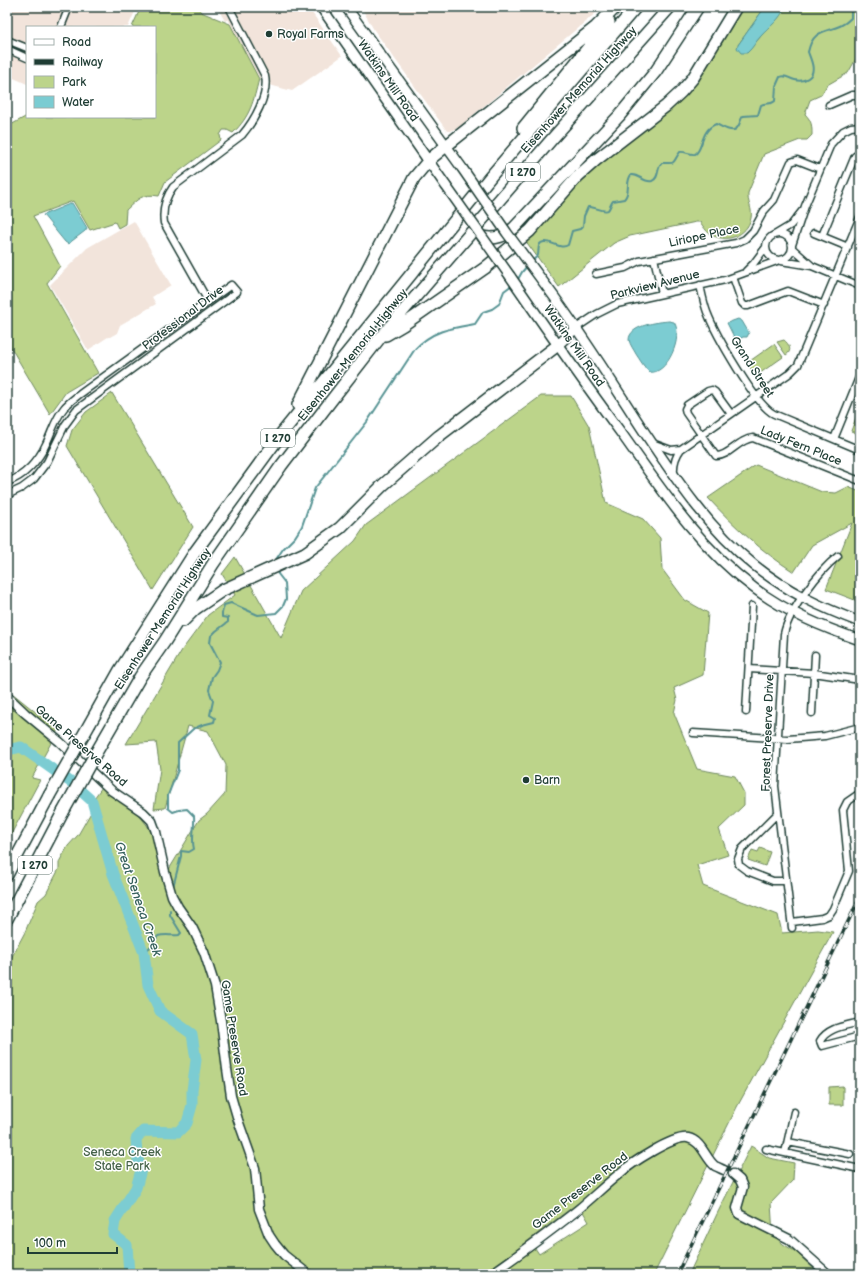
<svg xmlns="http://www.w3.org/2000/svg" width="867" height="1281" viewBox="0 0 867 1281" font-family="'Balsamiq Sans',sans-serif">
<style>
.built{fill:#f2e4db}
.green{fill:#bcd48a;stroke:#6e885f;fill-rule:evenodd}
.water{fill:#7bccd2;stroke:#569393}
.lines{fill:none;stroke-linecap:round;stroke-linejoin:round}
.stream{stroke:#569393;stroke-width:2}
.river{stroke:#7bccd2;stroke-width:11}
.minor-casing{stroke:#1f3d34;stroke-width:9}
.tertiary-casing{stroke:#1f3d34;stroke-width:11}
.secondary-casing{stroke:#1f3d34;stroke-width:12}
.motorway-casing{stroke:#1f3d34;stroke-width:14}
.minor{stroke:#fff;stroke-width:6}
.tertiary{stroke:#fff;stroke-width:8}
.secondary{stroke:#fff;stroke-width:9}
.motorway{stroke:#fff;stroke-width:11}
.rail-casing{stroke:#1f3d34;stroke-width:3.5}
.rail{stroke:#fff;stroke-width:2;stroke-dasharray:6;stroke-linecap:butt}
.secondary-bridge-casing{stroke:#1f3d34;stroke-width:12;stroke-linecap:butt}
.motorway-bridge-casing{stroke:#1f3d34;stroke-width:14;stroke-linecap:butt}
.secondary-bridge{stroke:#fff;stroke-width:9}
.motorway-bridge{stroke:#fff;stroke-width:11}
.poi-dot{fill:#1f3d34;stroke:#fff;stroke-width:1.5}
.labels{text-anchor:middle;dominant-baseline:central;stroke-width:3;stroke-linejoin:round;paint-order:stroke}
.shield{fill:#fff;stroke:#627771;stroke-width:1}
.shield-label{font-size:11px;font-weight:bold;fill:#1f3d34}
.poi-label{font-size:12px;fill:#1f3d34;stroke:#fff;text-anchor:start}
.street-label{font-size:12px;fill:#1f3d34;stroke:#fff}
.park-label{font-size:12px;fill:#46634a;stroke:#fff}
.water-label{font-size:13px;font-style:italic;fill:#36615c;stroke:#fff}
</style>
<rect width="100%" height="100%" fill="#fff"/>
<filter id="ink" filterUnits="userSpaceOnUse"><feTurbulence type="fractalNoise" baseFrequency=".025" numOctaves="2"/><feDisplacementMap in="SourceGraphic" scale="8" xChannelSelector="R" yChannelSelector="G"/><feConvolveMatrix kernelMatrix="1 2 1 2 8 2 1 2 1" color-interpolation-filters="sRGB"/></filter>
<g filter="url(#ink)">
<path class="built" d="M7,7h130l-9,20h-101v57l-20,-9z
M217,7h91l34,49 -50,35 -30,-8 -34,-64 -3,2z
M361,7h242l-144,120 -9,4h-3l-73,-101z
M134,221l37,64 -19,12 4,7 -36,21 -3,8 -7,4h-2l-20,13 -38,-65 37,-37z"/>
<path class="green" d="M141,7h58l2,5 29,12 29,55c-6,23 -8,36 -26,54l-6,-3h-4l-3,5 1,5 -56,42 -6,14c-17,-3 -21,3 -33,14l-1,14 -7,4 -3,-6 -25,8 -17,-29 -40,15 27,50 -13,17 51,90 -32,19 -16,22 -43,-73v-214l20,-11v1h128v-90h-23z
M739,7h26l-27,38 17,-2 30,-36h75v45l-12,21 -21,12 -6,10 -11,5 -5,14c7,7 7,12 7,21l-5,5h-7l-36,14 -16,39c-1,9 5,16 3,25 -4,18 -25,26 -41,16 -4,-3 -7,-8 -10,-12h-4l-66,14 -16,7 -55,44 -34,-47 52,-58 94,-76z
M784,340c5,4 9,11 2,15l-9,-13z
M774,344l9,13 -27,19 -9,-13z
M112,393l81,134 -40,63 -86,-144 5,-16 14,-18z
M541,396h30l18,30 17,77 37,16 17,19 2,31 23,31 23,13 -5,62 -29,13 3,12 -3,13 23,56 38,7 9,17v12l-25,24 9,26 -31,10 6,21 75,29 4,18 36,-3 15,2 -96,175 -83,167h-647v-308l18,-34 13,-31 8,-7 13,-25v-7l9,-16 10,-11 15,-26 -1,-8 10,-14c17,12 40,26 49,45 1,3 4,5 5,8 4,12 6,24 9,36l34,-56 8,-6 18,-20 1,-29 -18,-34 -20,-5 -23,82 -11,1 6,-40 -4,-27 -30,2 56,-94 26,-35 27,-20 -13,-21 13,-17 46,81 20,-47 54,-50 11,-16zM578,1203l11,19 -50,32 -6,-9 -37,26v-6z
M860,407v28l-9,-4z
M756,465l66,27 14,1 12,-6 12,5v110l-34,-13 26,-66 -40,22 -18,27c-33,-21 -59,-45 -86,-74z
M7,689l51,41 -26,48 8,2 -33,62z
M760,848l10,4 -5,14 -17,-6 4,-10 6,2z
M843,1086v19h-14v-18z
M751,1146l18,12 25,5 -1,17 -22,23 2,32 10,9 13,8 23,22h-130l28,-60z"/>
<path class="water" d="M765,7h20c-5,13 -15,19 -24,29 -5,5 -8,12 -14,17h-6l-4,-5 1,-3z
M72,203l15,25 -2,3 -17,13 -3,-2 -22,-27z
M738,319l4,2 7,12 -2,4h-4l-7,4 -9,-18z
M669,321l5,1c10,14 -7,54 -25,50 -5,-5 -9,-12 -13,-18 -2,-4 -6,-9 -7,-14 0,-15 29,-18 40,-19z"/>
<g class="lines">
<path class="stream" d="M531,262c2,-2 6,-5 7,-7 1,-5 -1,-12 6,-13 9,-1 16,8 24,3l4,-14 8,-2 3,-3 1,-10 4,-9c6,-1 16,6 20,3 2,-2 3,-7 5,-9l11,-2c7,-6 1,-17 7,-24 8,-1 13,8 21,6 8,-3 4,-13 10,-18 16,0 9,1 18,-11 5,-1 10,3 15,2 8,-3 5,-24 21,-30 5,2 16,10 21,4 3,-3 3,-8 6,-12l15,-1 3,-10c4,-3 10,0 14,-4l1,-15 4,-9c6,-3 9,2 15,3 4,1 9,1 13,-2 9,-6 3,-18 0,-26 6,-29 26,-16 43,-34v-6l-2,-5
M517,281l5,-9 6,-7
M275,561l8,-12 12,-12 7,-11 13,-38 52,-66 48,-73c18,-19 36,-21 60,-25l8,-12 9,-3 7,-5 5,-13 8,-6
M173,887l8,-31v-5l8,1 5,-3c-3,-11 1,-22 0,-33l-7,-7 -8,1 -6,2 -5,-4v-13l10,-25v-27l15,-14 9,-4 12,-3 1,-4 -5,-3 3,-14 -4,-11 3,-13 5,-7 3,-8 -10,-19 1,-7 5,-5 12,-9v-4l-6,-1v-4l2,-8 7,-2 27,12 18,-2 7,-7 3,-7 -1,-16 -7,-9 -1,-5
M144,953l7,-7 7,-10c7,-2 14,0 21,-1l2,-2 -11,-18v-5"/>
<path class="river" d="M7,750l14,-3 51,36 20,18 21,73 31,79 4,32 12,26 32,23 4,26 -4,31v14l-5,18 -9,9 -35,-1 -7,8 1,16 4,15 -5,18 -21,33 -2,13 14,11 2,29"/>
<defs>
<path id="minor" d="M61,27l8,-20
M7,40l20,8
M7,49l20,9
M829,105l23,-10h8
M814,233l34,14
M766 247a13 13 0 1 1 26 0a13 13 0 1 1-26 0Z
M776,234l15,-9 11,-14
M822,236l33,-80 5,-3
M792,245l13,-39 26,-62 12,-13 8,-4 9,-1
M792,248l19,17
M654,258l8,36
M781,261l31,5 48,20
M746,271l8,-8 12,-16
M596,274l29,-6 14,-7 97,-18 9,-4 8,-8 11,-20 10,-11 17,-38 6,-2 23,9
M733,277l9,26 3,3h3l40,-15 36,14
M700,285c2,9 4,19 7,27 8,21 49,94 67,102l86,36
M208,301l-44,-78c-2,-14 1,-25 9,-36l69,-52c12,-14 27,-40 23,-59l-36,-69
M576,328l21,-14 20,-10 108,-24 52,-19
M731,414l-16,-22 -3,-2 -4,1 -21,14 -2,4 1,4 30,43c12,1 23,-17 37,-18l107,43
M834,439l26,-64
M652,443l19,7 10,-1c-6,8 -8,15 -7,25
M681,449l109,-76 8,-8 62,-148
M7,482c17,-5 32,-22 39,-38 6,-12 9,-25 18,-36 4,-5 11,-10 16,-14l151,-109 6,7 -161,118 -11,15 -18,37 -13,17 -12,9 -15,7
M749,669l65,4 46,7
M746,712l6,-106
M812,713l3,-58
M693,733l95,6 37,-3 35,-9
M778,813l-36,36 -4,10 1,6 8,6 26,10h13
M792,922l30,-4 7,-3 4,-6 16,-38 -6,-61 4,-8 13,-9
M792,928l-17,-142 9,-152c5,-24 35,-63 54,-78
M860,1022c-14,4 -32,5 -40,19l2,5 38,-10
M788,1142l62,12
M766,1149l94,20
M785,1153l9,-41"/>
<path id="tertiary" d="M7,696l18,17 35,29 52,49 31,21 9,9 4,11 9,40 7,24 6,11 14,20 12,25 11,34 6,35 6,48 4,27 7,24 17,48 4,41 10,26 6,9 9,11 24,19
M733,1174l7,6 3,7 -6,21 2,6 50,25 39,35
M491,1274c29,-20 57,-41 84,-62 15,-12 29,-26 44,-38 11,-10 55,-39 69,-36 14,3 17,20 27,28 3,1 6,3 9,4"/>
<path id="secondary" d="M321,7l125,179
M346,7l116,161
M510,276c37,54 75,108 114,161 39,55 76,111 130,151 32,24 68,39 106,52
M547,287c35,47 66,97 98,146 32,48 64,96 109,132 34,27 66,42 106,57
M558,345l18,-17"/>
<path id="motorway" d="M523,128l86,-106
M483,237c13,3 21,-1 31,-9l105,-112 37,-45 42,-64
M386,335l17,-10 82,-57 45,-37 48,-55 18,-16 70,-54 15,-14 12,-14 43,-71
M298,405l116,-227 15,-18 17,-14 150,-119 20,-20
M183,621l12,-12 28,-19 82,-37 35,-25 43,-43 56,-49 119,-91
M79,743l41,-73 75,-118 87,-119 209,-257 145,-169
M93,758l47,-81 25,-36 48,-77 68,-98 49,-64 49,-63 173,-200 118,-132
M7,875l42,-79
M7,919l56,-107"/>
</defs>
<use href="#minor" class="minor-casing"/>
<use href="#tertiary" class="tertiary-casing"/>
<use href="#secondary" class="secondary-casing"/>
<use href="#motorway" class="motorway-casing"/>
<use href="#minor" class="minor"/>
<use href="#tertiary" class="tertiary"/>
<use href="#secondary" class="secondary"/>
<use href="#motorway" class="motorway"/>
<defs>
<path id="rail" d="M677,1274l183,-377"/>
</defs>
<use href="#rail" class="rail-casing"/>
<use href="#rail" class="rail"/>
<defs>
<path id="secondary-bridge" d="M462,168l45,65 40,54
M446,186l64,90"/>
<path id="motorway-bridge" d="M49,796l30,-53
M63,812l30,-54"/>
</defs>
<use href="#secondary-bridge" class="secondary-bridge-casing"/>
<use href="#motorway-bridge" class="motorway-bridge-casing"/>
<use href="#secondary-bridge" class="secondary-bridge"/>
<use href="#motorway-bridge" class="motorway-bridge"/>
</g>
</g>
<g class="poi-dot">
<circle cx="269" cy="34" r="4"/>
<circle cx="526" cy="780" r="4"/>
</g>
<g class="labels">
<g class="shield">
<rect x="506" y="163" width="34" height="18" rx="3"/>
<rect x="261" y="429" width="34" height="18" rx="3"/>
<rect x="18" y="856" width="34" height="18" rx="3"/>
</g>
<g class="shield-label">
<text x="523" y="172">I 270</text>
<text x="278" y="438">I 270</text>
<text x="35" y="865">I 270</text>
</g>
<g class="poi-label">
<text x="277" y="34">Royal Farms</text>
<text x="534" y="780">Barn</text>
</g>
<g class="street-label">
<text transform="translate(388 81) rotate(55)">Watkins Mill Road</text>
<text transform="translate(579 90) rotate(-48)">Eisenhower Memorial Highway</text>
<text transform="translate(704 236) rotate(-12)">Liriope Place</text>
<text transform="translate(655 285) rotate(-14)">Parkview Avenue</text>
<text transform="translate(183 318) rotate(-37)">Professional Drive</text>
<text transform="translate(574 346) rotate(55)">Watkins Mill Road</text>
<text transform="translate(353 355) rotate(-51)">Eisenhower Memorial Highway</text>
<text transform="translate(752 367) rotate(57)">Grand Street</text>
<text transform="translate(801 446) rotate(22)">Lady Fern Place</text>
<text transform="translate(163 619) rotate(-57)">Eisenhower Memorial Highway</text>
<text transform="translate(768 733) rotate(-88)">Forest Preserve Drive</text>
<text transform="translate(81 746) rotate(41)">Game Preserve Road</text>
<text transform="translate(234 1038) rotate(81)">Game Preserve Road</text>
<text transform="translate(580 1191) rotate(-38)">Game Preserve Road</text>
</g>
<g class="park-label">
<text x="122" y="1152">Seneca Creek<tspan x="122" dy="14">State Park</tspan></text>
</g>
<g class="water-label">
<text transform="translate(138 899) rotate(71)">Great Seneca Creek</text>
</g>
</g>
<rect width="867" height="1281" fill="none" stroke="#fff" stroke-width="24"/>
<rect x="12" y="12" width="843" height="1257" fill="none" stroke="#1f3d34" stroke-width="1.5" filter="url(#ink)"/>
<rect x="26" y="26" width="130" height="92" fill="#ffffff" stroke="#a5b1ae"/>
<rect x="34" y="39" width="20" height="6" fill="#ffffff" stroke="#a5b1ae"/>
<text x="62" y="46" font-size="12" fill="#1f3d34">Road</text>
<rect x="34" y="59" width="20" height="6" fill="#1f3d34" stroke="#a5b1ae"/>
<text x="62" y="66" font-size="12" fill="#1f3d34">Railway</text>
<rect x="34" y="76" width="20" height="12" fill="#bcd48a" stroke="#a5b1ae"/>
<text x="62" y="86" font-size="12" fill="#1f3d34">Park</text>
<rect x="34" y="96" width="20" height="12" fill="#7bccd2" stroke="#a5b1ae"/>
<text x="62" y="106" font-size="12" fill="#1f3d34">Water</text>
<path d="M28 1247v6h89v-6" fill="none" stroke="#1f3d34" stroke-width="2"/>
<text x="34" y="1247" font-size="12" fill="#1f3d34" stroke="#ffffff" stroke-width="3" paint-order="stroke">100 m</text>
</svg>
